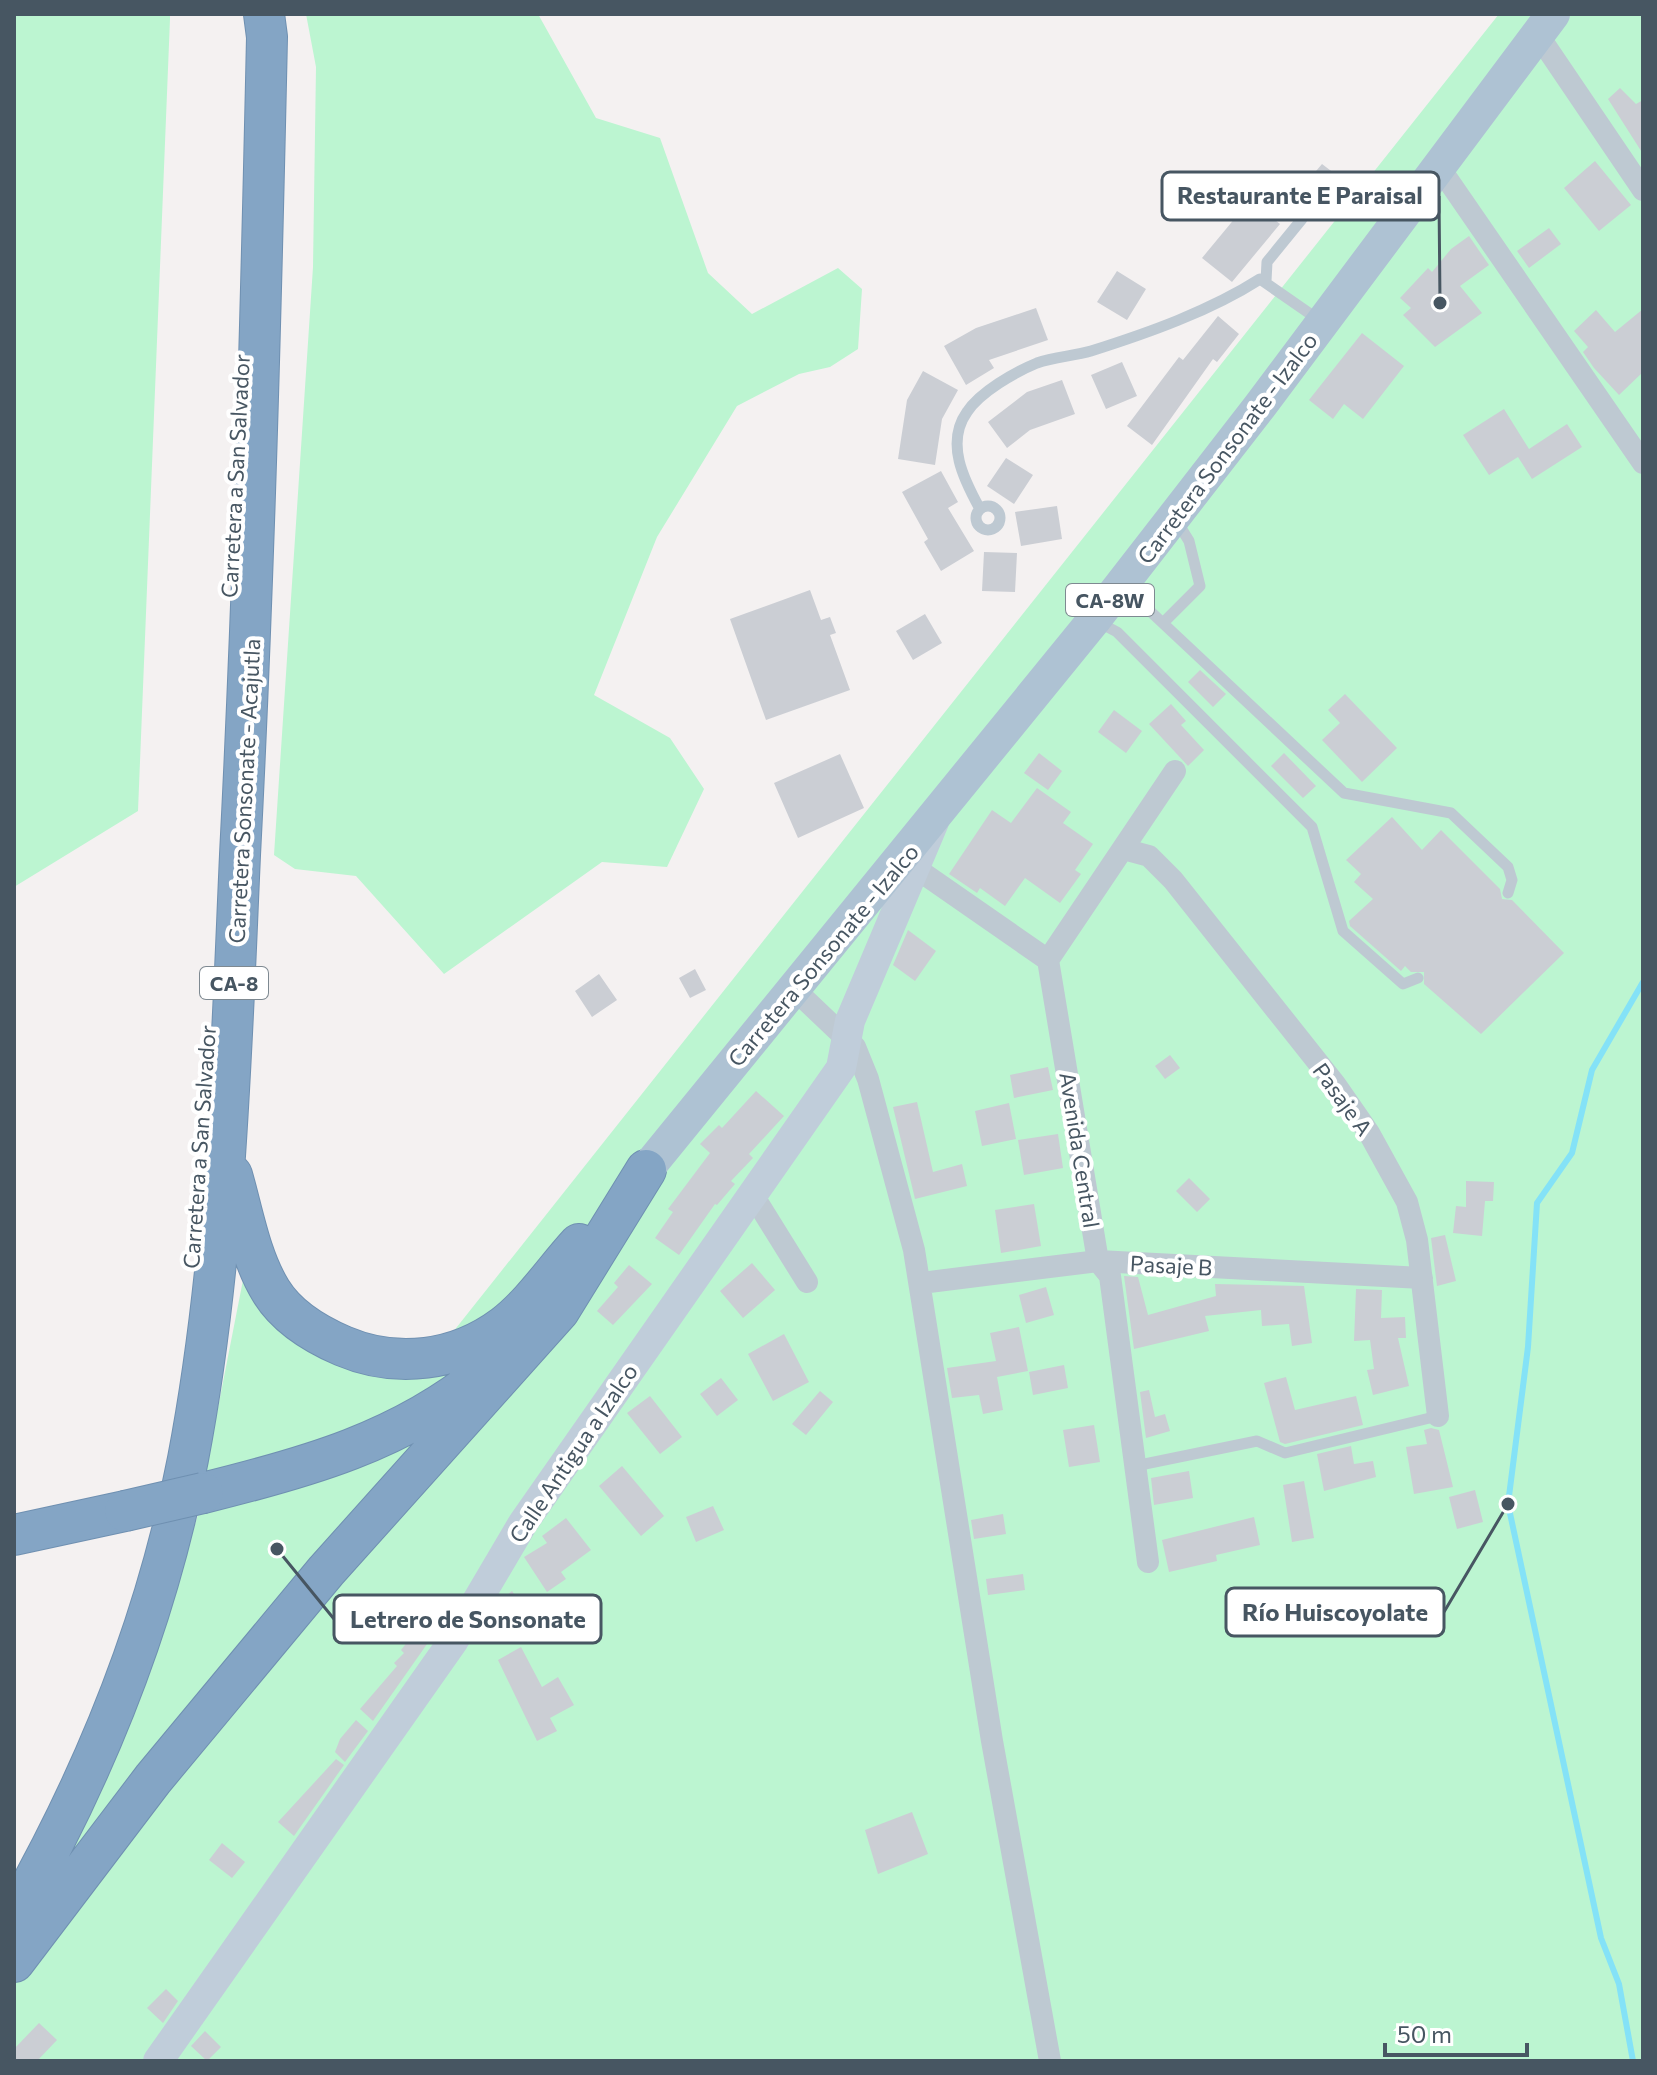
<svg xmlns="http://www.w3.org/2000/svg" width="1657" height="2075" viewBox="0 0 1657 2075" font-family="Commissioner,sans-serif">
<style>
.green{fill:#bcf5d1}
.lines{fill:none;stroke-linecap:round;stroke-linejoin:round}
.stream{stroke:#84e2f7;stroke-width:6}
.building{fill:#cbced4}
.highway-casing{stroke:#6f90b1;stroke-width:42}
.lane{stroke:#bec9d2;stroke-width:11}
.street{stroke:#bec9d2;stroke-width:22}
.secondary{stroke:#c0cdda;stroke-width:30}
.primary{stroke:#aec2d3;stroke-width:34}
.highway{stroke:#84a5c5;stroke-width:40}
.highway-bridge-casing{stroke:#6f90b1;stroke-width:42;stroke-linecap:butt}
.highway-bridge{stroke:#84a5c5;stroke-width:40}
.labels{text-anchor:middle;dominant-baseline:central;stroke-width:8;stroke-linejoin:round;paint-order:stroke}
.shield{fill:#fff;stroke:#7e8991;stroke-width:2}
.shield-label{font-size:20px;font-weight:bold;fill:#475662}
.street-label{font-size:22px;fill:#475662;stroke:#fff}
.leader{fill:none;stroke:#475662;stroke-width:3}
.callout-dot{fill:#475662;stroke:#fff;stroke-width:3}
.callout{fill:#fff;stroke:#475662;stroke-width:3}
.callout-label{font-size:24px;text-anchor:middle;font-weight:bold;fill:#475662}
</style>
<rect width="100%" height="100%" fill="#f4f1f1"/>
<path class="green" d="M14,14h156v5l-32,792 -124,76z
M306,14h232l58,104 64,20 48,135 44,41 86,-46 24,21 -4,60 -28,18 -31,7 -62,32 -80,131 -63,158 76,43 34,51 -37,78 -65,-5 -158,112 -88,-98 -61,-7 -21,-14 39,-588 3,-200z
M1499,14h144v2047h-1629v-177l100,-125 36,-87 50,-164 160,-80 -156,51 39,-199 179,91z"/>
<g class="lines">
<path class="stream" d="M1633,2061l-14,-77 -18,-46 -93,-434 20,-157 9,-144 35,-50 20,-83 51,-88"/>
</g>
<path class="building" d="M1620,88l16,16 7,-4v54l-35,-55z
M1595,161l36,44 -32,26 -35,-43z
M1322,164l34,26 -16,21 -35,-27z
M1250,200l30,24 -48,58 -30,-24z
M1549,228l12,16 -32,24 -12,-17z
M1469,236l20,29 -29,21 22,27 -47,34 -32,-32 8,-7 -11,-10 28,-30 4,4 19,-23z
M1117,271l29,18 -19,31 -30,-18z
M1036,308l12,32 -59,20 5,8 -28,17 -22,-39 32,-18z
M1643,309v63l-24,23 -25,-27 -11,-16 5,-5 -14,-16 22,-21 19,22z
M1218,316l21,18 -22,28 -4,-3 -61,86 -25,-19 52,-69 4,3z
M1362,333l42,33 -41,53 -19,-15 -11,15 -24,-19z
M1122,362l15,34 -31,13 -15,-34z
M923,371l35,19 -16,29 -7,46 -37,-6 9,-59z
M1062,380l13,34 -45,16 -23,18 -19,-26 39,-30z
M1504,409l25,40 38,-25 15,23 -50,32 -14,-22 -29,18 -26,-40z
M1006,458l27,17 -19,29 -27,-18z
M941,471l17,31 -10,6 26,43 -33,20 -17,-29 4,-3 -26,-47z
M1057,506l5,33 -41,7 -6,-34z
M984,552l33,1 -2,39 -33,-1z
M810,590l11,30 9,-3 6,16 -6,2 20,55 -84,30 -36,-101z
M925,614l17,29 -29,17 -17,-29z
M1200,670l26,24 -13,13 -25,-25z
M1345,694l52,54 -35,34 -40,-42 18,-17 -12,-13z
M1171,704l15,17 -5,4 23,25 -16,16 -39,-42z
M1114,710l28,21 -16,22 -28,-21z
M1039,753l23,18 -14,19 -24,-17z
M1284,753l32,33 -13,12 -32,-32z
M840,754l24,54 -66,30 -24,-55z
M1037,788l34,24 -8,11 30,21 -18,26 6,4 -21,29 -35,-25 -20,28 -25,-18 -3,5 -28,-19 43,-64 19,13z
M1392,817l30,33 19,-20 59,59 2,10 10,1 52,53 -83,81 -57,-50v-12h-13l-6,-6 -4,5 -51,-45 -1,-5 24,-22 -19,-17 7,-8 -15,-14z
M908,930l28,21 -21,30 -22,-16z
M695,969l11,21 -16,8 -11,-20z
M599,974l18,26 -25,17 -17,-26z
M1170,1055l10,13 -15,11 -10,-13z
M1048,1067l5,23 -39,8 -4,-23z
M756,1091l28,25 -35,38 4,4 -22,23 4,3 -18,21 -2,-1 -36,51 -24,-17 18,-26 -5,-3 42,-56 -10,-9 19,-19 3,3z
M917,1102l16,70 29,-8 5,22 -52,13 -22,-92z
M1009,1103l7,36 -34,7 -7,-35z
M1058,1134l5,34 -39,7 -6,-35z
M1189,1178l21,21 -13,13 -21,-21z
M1466,1181l28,1 -1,19h-8l-3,35 -29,-3 3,-27 10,1z
M1034,1204l7,42 -40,7 -6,-43z
M1445,1235l11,46 -19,5 -6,-48z
M752,1263l23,27 -32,28 -23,-27z
M629,1265l23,19 -39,41 -16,-14 21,-24 -4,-4z
M1124,1276l14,1 10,38 68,-19 -1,-12 89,2 8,57 -20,3 -3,-22 -27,2 -1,-16 -56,6 4,15 -75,18z
M1046,1287l8,28 -28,8 -7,-28z
M1356,1289l26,1 -1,28 24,-1 1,21h-8l11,48 -36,9 -6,-25 7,-1 -4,-29 -16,1z
M1019,1327l9,44 -31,6 6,33 -20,4 -4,-19 -27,3 -5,-30 49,-7 -6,-28z
M784,1334l25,48 -36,19 -25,-47z
M1064,1365l4,23 -35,7 -4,-23z
M1286,1377l9,33 61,-14 7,29 -78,19 -5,-2 -16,-59z
M721,1378l17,22 -21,16 -17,-22z
M1149,1390l6,27 10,-3 5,17 -24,7 -6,-46z
M820,1391l13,11 -27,33 -14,-11z
M650,1396l32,41 -22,17 -33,-41z
M1094,1425l6,37 -31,5 -6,-37z
M1431,1428l8,2 14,57 -39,7 -8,-47 21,-3 -3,-14z
M1351,1446l3,18 19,-3 3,16 -52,14 -7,-37z
M622,1466l42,50 -23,20 -42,-50z
M1189,1471l4,27 -39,7 -3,-27z
M1304,1481l10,57 -22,4 -9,-57z
M1475,1490l8,32 -26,7 -8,-32z
M713,1506l11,24 -28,12 -10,-25z
M1003,1514l3,20 -32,5 -3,-19z
M1254,1517l6,28 -44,10 1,6 -48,11 -7,-32z
M566,1518l25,32 -30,22 5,7 -19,13 -23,-35 23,-14 -5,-7z
M1023,1574l2,16 -37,5 -2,-16z
M512,1591l14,20 -16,12 -14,-19z
M441,1599l12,8 -80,114 -13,-12 37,-43 -3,-3 10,-10 -3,-3z
M521,1647l21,40 16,-10 16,28 -24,13 7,13 -20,10 -39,-81z
M356,1720l12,11 -23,31 -10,-10 5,-13z
M336,1759l8,6 -50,71 -16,-14z
M912,1812l16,42 -50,20 -13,-44z
M222,1843l23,19 -13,16 -23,-18z
M166,1989l12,12 -15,22 -16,-15z
M39,2023l18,17 -20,21h-23v-12z
M205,2031l16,16 -14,14 -16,-15z"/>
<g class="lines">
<defs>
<path id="highway" d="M232,1175c11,38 18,82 39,116 16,26 44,43 72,55 54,23 114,15 161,-20 28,-21 51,-56 75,-82
M203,1493c102,-25 199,-52 281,-120
M14,1535l111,-24
M14,1916c81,-142 143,-296 174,-457 38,-199 43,-402 52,-604 14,-272 21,-545 27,-818l-3,-23
M14,1962l139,-183 173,-208 233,-260 87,-141"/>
</defs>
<use href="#highway" class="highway-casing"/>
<path class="lane" d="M1266,281l1,-19 35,-43
M976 518a12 12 0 1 1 24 0a12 12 0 1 1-24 0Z
M980,509c-16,-29 -35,-66 -13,-97 13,-20 48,-40 70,-49 17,-6 37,-7 54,-12 57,-18 119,-40 169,-72l59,41
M1132,582l19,30 193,181 107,20 57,54 4,13 -4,13
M1098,622l19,10 195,195 31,104 60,53 15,-6
M1163,623l37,-37 -11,-45 -13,-21
M1135,1466l122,-25 28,12 153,-37"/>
<path class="street" d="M1538,35l105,155
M1439,167l204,296
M1123,849l26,7 24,24 162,204 34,49 38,69 10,38 21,176
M917,869l131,91
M794,989l61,58 13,32 46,171 78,491 58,320
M751,1192l56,90
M921,1283l177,-22 324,17
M1148,1562l-38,-286 -12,-15 -50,-301 127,-189"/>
<path class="secondary" d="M158,2061l296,-421 69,-117 318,-455 9,-47 84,-199"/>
<path class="primary" d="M646,1170l448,-550 166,-214 293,-392"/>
<use href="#highway" class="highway"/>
<defs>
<path id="highway-bridge" d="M125,1511l78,-18"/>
</defs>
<use href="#highway-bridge" class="highway-bridge-casing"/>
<use href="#highway-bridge" class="highway-bridge"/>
</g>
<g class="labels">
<g class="shield">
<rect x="1066" y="584" width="88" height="32" rx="6"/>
<rect x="200" y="967" width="68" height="32" rx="6"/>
</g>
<g class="shield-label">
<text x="1110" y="600">CA-8W</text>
<text x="234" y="983">CA-8</text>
</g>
<g class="street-label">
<text transform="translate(1227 448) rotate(-53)">Carretera Sonsonate - Izalco</text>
<text transform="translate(235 476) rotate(-87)">Carretera a San Salvador</text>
<text transform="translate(244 791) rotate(-87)">Carretera Sonsonate - Acajutla</text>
<text transform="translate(823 955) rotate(-50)">Carretera Sonsonate - Izalco</text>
<text transform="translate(1343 1099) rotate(54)">Pasaje A</text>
<text transform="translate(199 1147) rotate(-86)">Carretera a San Salvador</text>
<text transform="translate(1080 1150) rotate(81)">Avenida Central</text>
<text transform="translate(1171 1265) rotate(3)">Pasaje B</text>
<text transform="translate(573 1453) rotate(-56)">Calle Antigua a Izalco</text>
</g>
</g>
<path class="leader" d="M1440 303L1439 196M1508 1504L1444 1612M277 1549L334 1619"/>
<g class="callout-dot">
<circle cx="1440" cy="303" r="8"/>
<circle cx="1508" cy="1504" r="8"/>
<circle cx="277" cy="1549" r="8"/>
</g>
<g class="callout">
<rect x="1162" y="172" width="277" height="48" rx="8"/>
<rect x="1226" y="1588" width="218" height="48" rx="8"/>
<rect x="334" y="1595" width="267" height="48" rx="8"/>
</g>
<g class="callout-label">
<text x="1300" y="204">Restaurante E Paraisal</text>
<text x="1335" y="1621">Río Huiscoyolate</text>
<text x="468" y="1628">Letrero de Sonsonate</text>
</g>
<rect width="1657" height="2075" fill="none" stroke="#475662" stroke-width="32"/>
<path d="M1385 2043v12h142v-12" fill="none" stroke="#475662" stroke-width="4"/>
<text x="1397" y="2043" font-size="24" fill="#475662" stroke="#ffffff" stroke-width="6" paint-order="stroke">50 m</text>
</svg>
